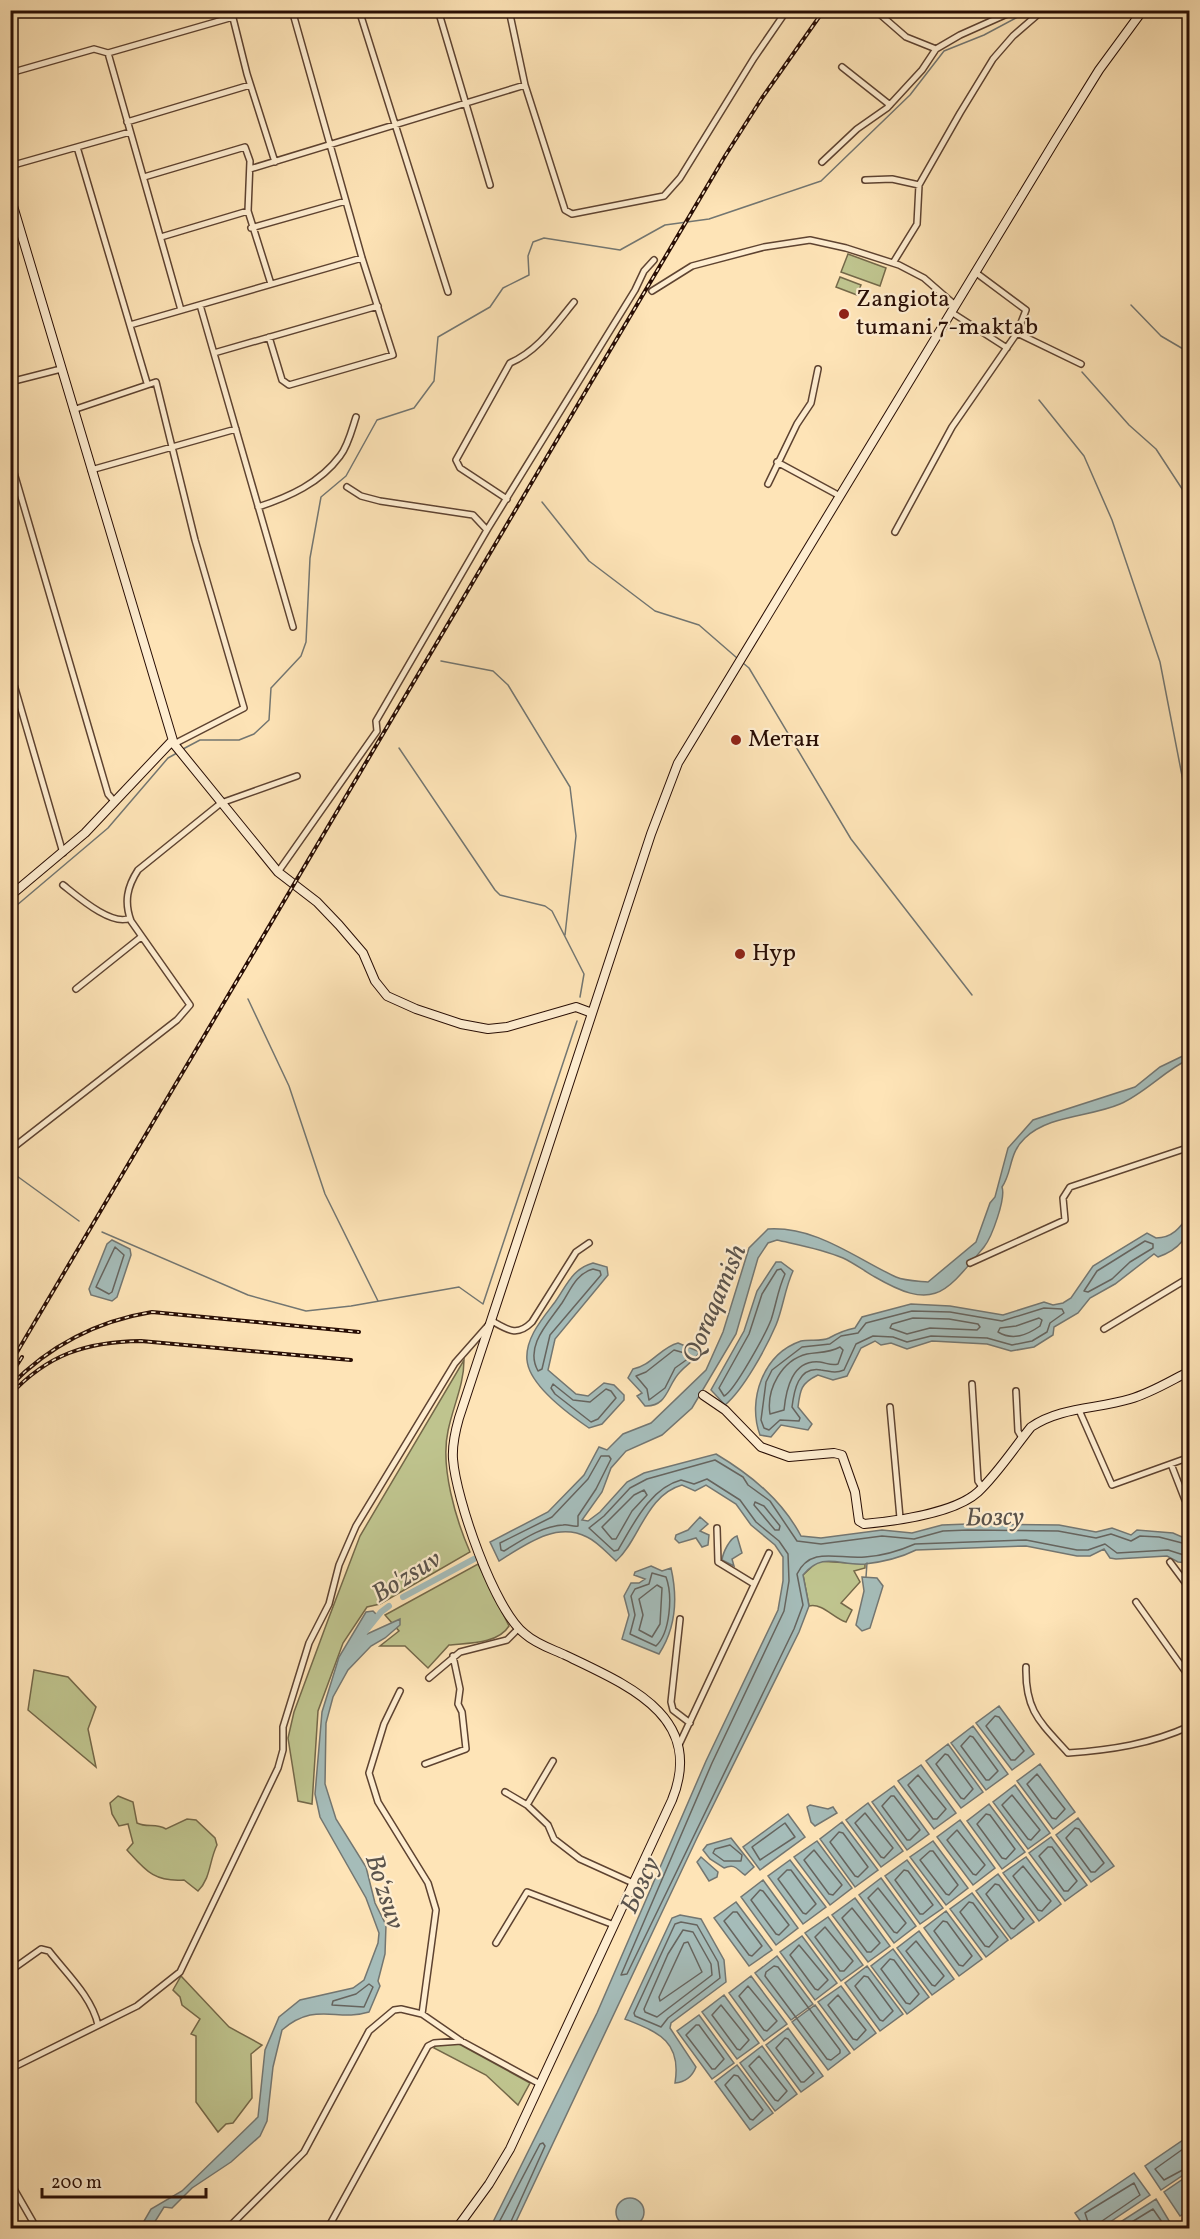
<svg xmlns="http://www.w3.org/2000/svg" width="1200" height="2239" viewBox="0 0 1200 2239" font-family="Vollkorn,serif">
<style>
.green{fill:#bfc48e;stroke:#746849;stroke-width:1.5}
.water{fill:#a5bcb9;stroke:#737671;stroke-width:1.5}
.lines{fill:none;stroke-linecap:round;stroke-linejoin:round}
.shore{stroke:#66645e;stroke-width:1.5}
.stream{stroke:#737671;stroke-width:1.5}
.canal{stroke:#a5bcb9;stroke-width:6}
.street-casing{stroke:#5e4331;stroke-width:8}
.secondary-casing{stroke:#280d04;stroke-width:10}
.street{stroke:#feedd0;stroke-width:5}
.secondary{stroke:#feedd0;stroke-width:8}
.rail-casing{stroke:#280d04;stroke-width:4}
.rail{stroke:#feedd0;stroke-width:1.5;stroke-dasharray:4.5;stroke-linecap:butt}
.poi-dot{fill:#8f2418;stroke:#feedd0;stroke-width:2}
.labels{text-anchor:middle;dominant-baseline:central;stroke-width:4.5;stroke-linejoin:round;paint-order:stroke}
.poi-label{font-size:24px;fill:#280d04;stroke:#feedd0;text-anchor:start}
.water-label{font-size:26px;font-style:italic;fill:#5a534c;stroke:#feedd0}
</style>
<rect width="100%" height="100%" fill="#fee4b7"/>
<filter id="stains"><feTurbulence type="fractalNoise" baseFrequency=".00333" numOctaves="4"/><feColorMatrix values="0 0 0 0 .2 0 0 0 0 .09 0 0 0 0 .02 0 0 0 .5 -.17"/></filter>
<radialGradient id="worn" r=".72"><stop offset=".6" stop-color="#630" stop-opacity="0"/><stop offset="1" stop-color="#630" stop-opacity=".3"/></radialGradient>
<path class="green" d="M848,254l38,14 -6,18 -39,-14z
M840,277l21,8 -4,10 -21,-8z
M464,1360c0,25 -11,46 -16,71 -8,36 8,89 22,121l-90,52 -13,3 -24,36 -25,68 -6,93 -14,-3 -10,-63 6,-26 34,-92 32,-84z
M818,1561l47,3v4l-11,3 6,11 -19,21 11,7 -6,12c-13,-4 -23,-19 -37,-16l-6,-31z
M478,1564l31,62c-11,18 -41,17 -60,19l-21,23 -23,-22h-25l19,-15 -14,-16z
M34,1670l34,7 28,30 -8,22 8,38 -68,-57z
M118,1796l15,6 4,21c10,5 19,0 29,6l21,-10 9,1 19,18 2,7c-8,16 -6,33 -19,46l-14,-11c-30,2 -38,-9 -57,-30l6,-7 -5,-19 -9,2 -7,-12 -2,-11z
M181,1976l48,51 33,18 -11,9 1,44 -19,25 -7,1 -8,8 -22,-30v-66l-5,-2 9,-15 -18,-14 -2,-8 -7,-7z
M459,2044l71,39 -12,22 -32,-30 -52,-27 2,-3z"/>
<path class="water" d="M1189,1053v6c-25,12 -44,34 -69,45 -30,13 -71,11 -95,34 -17,16 -12,33 -23,49 4,11 -10,50 -18,60 -40,48 -50,64 -109,30 -11,-6 -21,-14 -32,-19 -21,-9 -44,-13 -66,-18l-9,3 -10,15 -22,76 -44,74 -30,27 -36,16 -15,17 -9,24 -20,28 6,1 12,-9 27,-30 17,-9 72,-19c35,21 66,46 85,82l20,2 61,-8 30,3 30,-8 26,-1 91,1 37,7 16,-4 19,7 6,-5 36,3 16,7v23l-11,-1 -11,-6 -51,3 -6,-1 -6,-9 -14,7h-13l-51,-10 -110,4c-16,8 -34,12 -51,14 -26,2 -42,-13 -62,11l6,31 -10,26 -102,206 -184,390h-23l107,-215 109,-252 72,-151 5,-29v-24l-8,-12 -24,-20 -15,-21 -30,-19 -11,6 -13,-6c-36,10 -43,56 -66,76 -8,-7 -18,-19 -29,-24 -31,-16 -62,8 -88,24l-9,-19 58,-30 36,-37 15,-28 8,3 16,-16 28,-11 55,-53 17,-38 26,-84 19,-19c48,-3 87,29 128,48 9,4 22,4 32,5l48,-40 14,-39 5,-6 13,-49 25,-28 102,-33 25,-20z
M1189,1215c3,21 -11,35 -31,42l-4,-3 -39,30 -25,14 -12,15 -24,14 -1,8 -19,12 -23,4 -24,-7 -55,-3 -25,8 -16,-6 -10,2 -6,-4 -14,7 -14,28 -14,4 -15,-5c-17,8 -18,15 -20,32l14,17 -4,6 -27,-5 -10,12 -11,-2c-13,-35 3,-81 41,-94 8,-2 20,1 28,-3 9,-5 15,-8 26,-10l7,-11 49,-13 39,2 53,9 41,-13 9,3 10,-2 8,-5 22,-32 54,-33 9,5c16,0 24,-10 33,-23z
M112,1240l18,9 1,6 -14,42 -5,4 -21,-6 -2,-6 18,-45z
M776,1262h5l12,9c-8,17 -10,37 -17,54 -10,23 -32,64 -51,80l-14,-15 33,-59 13,-40z
M593,1263l14,4 1,8 -53,64 -7,31 28,24 12,2 16,-13 10,2 10,10v5l-22,24 -13,4c-19,-13 -60,-43 -62,-68 -2,-22 16,-42 28,-58 12,-17 17,-33 38,-39z
M678,1343l22,9c-7,10 -13,12 -20,20 -13,13 -12,35 -35,34l-8,-10 5,-3 -14,-15 5,-9c18,-3 28,-22 45,-26z
M700,1517l8,7 -8,7 9,4 -1,10 -6,2 -6,-9 -17,5 -4,-4 1,-4 12,-5z
M737,1536l5,17 -10,6 2,7 -12,-6c1,-8 8,-22 15,-24z
M651,1566l11,5 9,-3c7,31 5,60 -12,86l-37,-15 7,-24 -5,-19 7,-13h8l6,-4 -11,-4 1,-3z
M862,1577l15,1 6,8 -13,42 -8,3 -6,-6 8,-34z
M373,1611l5,5 -14,14 3,4 33,-15v6l-15,13 -14,8 -23,24 -15,27 -7,26 -1,61 11,35 30,48 9,36 11,22 -1,29 -7,27 2,5 -11,26c-33,10 -53,-11 -87,18l-9,37 -6,54 -7,15 -29,26 -39,26 -20,20 -8,-1 -13,21h-11l11,-19 31,-18 76,-74 7,-67 14,-33 21,-17 53,-12 11,-8 14,-37 1,-10 -13,-35 -46,-81 -5,-23 7,-82 17,-55 27,-45z
M999,1706l35,48 -22,16 -36,-47z
M973,1726l35,48 -22,16 -35,-47z
M948,1744l35,48 -22,16 -35,-47z
M1040,1764l35,48 -22,17 -36,-48z
M921,1765l35,48 -22,16 -36,-48z
M1015,1785l35,48 -22,16 -35,-47z
M894,1786l35,48 -22,16 -35,-48z
M868,1803l35,48 -22,16 -35,-47z
M989,1804l36,48 -23,17 -35,-48z
M810,1805l18,4 5,-2 4,6 -22,13 -4,-4 -4,-15z
M788,1814l17,23 -45,33 -17,-23z
M1078,1818l36,48 -23,16 -35,-47z
M960,1820l35,48 -22,17 -36,-48z
M842,1822l36,48 -23,17 -35,-48z
M1051,1837l36,48 -22,16 -36,-48z
M731,1838l23,29 -9,8c-8,-5 -9,-12 -21,-7l-14,-9 -7,-9 4,-5z
M817,1841l35,47 -22,17 -36,-48z
M933,1841l35,47 -22,17 -36,-48z
M701,1857l17,15 -1,5 -8,4 -12,-19z
M1026,1857l35,47 -22,17 -36,-48z
M790,1860l36,47 -23,17 -35,-48z
M907,1860l36,48 -23,16 -35,-48z
M998,1874l36,48 -23,17 -35,-48z
M881,1878l35,48 -22,17 -35,-48z
M763,1880l35,48 -22,17 -35,-48z
M972,1893l36,47 -22,17 -36,-48z
M855,1898l35,48 -22,16 -36,-47z
M736,1902l36,48 -23,16 -35,-48z
M946,1911l36,48 -23,17 -35,-48z
M680,1915l21,4 23,41 2,22 -55,41 -1,5 26,39c-4,10 -10,15 -21,16 7,-43 -18,-51 -50,-64l47,-101z
M828,1917l35,48 -22,16 -36,-48z
M919,1931l35,48 -22,16 -35,-47z
M802,1936l35,47 -22,17 -35,-48z
M893,1949l36,48 -22,17 -36,-48z
M777,1956l36,48 -22,16 -36,-47z
M867,1966l36,48 -23,17 -35,-48z
M751,1976l36,48 -23,17 -35,-48z
M841,1986l35,47 -22,17 -36,-48z
M724,1995l35,48 -22,16 -35,-47z
M815,2005l35,48 -22,17 -36,-48z
M699,2015l35,48 -22,16 -35,-48z
M788,2028l35,48 -22,16 -35,-47z
M762,2046l35,48 -22,17 -35,-48z
M737,2065l36,48 -23,17 -35,-48z
M1189,2136v35l-28,19 -16,-24z
M1134,2173l16,22 -49,33h-16l-10,-15z
M1189,2175v35l-9,6 -16,-24z
M616 2212a14 14 0 1 1 28 0a14 14 0 1 1-28 0Z
M1156,2199l15,25 -7,4h-53z"/>
<g class="lines">
<path class="shore" d="M1145,1241l8,3v4l-23,14 -18,17 -24,13 -4,-1 13,-20z
M115,1247l9,8 -12,37 -3,2 -13,-7z
M593,1269l7,2 1,4 -51,60 -8,34 -4,2c-14,-25 11,-49 24,-68 9,-14 14,-29 31,-34z
M781,1269l4,5c-7,15 -9,31 -14,46 -5,13 -37,72 -47,76l-5,-8 30,-54 13,-40 15,-24z
M1044,1308l18,1 2,4 -14,10 -3,9 -15,9 -20,4 -25,-7 -56,-2 -24,6 -14,-5 -20,-1 -17,8 -12,26c-10,4 -14,1 -23,0 -23,-4 -27,21 -29,37l8,11 -1,3 -19,-1 -11,10 -5,-2 -3,-8 5,-38 6,-12 30,-23 28,-3 11,-8 17,-3 8,-10 46,-12 38,1 52,9z
M913,1318l36,1 29,5 2,3 -3,3 -47,-2 -23,6 -17,-6 2,-4z
M1039,1318l3,2 -2,6c-13,9 -27,15 -42,6l2,-4 16,-2z
M840,1347l3,3 -5,14c-7,2 -11,-1 -18,-2 -28,-3 -34,28 -36,48l-14,4c-4,-25 12,-54 37,-60 12,-2 22,-1 33,-7z
M674,1350l14,4 1,4 -14,10 -10,20 -16,12 -2,-11 -11,-13 10,-4z
M553,1384l20,16 17,2 16,-13 5,2 5,7 -18,21 -7,3 -36,-28 -4,-6z
M601,1456h8l2,3 -15,30 -18,27v10c-5,1 -10,-2 -15,-1 -21,1 -41,15 -59,26l-3,-1 -1,-7 52,-26 36,-38z
M644,1490l3,5 -15,16 -16,28h-4l-10,-12 32,-32z
M755,1502l9,4 16,20 -1,4h-4l-21,-25z
M1190,1545l-31,-8 -19,-1 -9,5 -20,-7 -15,4 -38,-7 -90,-1 -25,1 -29,8 -32,-3 -61,8 -24,-3 -27,-40 -22,-16 -5,-8 -28,-17 -68,19 -17,9 -26,28 -15,12 25,23 4,-1c15,-25 32,-62 63,-70l13,4 13,-5 33,21 16,22 23,19 9,13 1,27 -5,30 -72,152 -91,212 6,-1 167,-345 9,-24 -6,-31c14,-29 43,-14 68,-17 17,-1 34,-6 50,-13l111,-4 51,10h11l17,-6 12,9 51,-3 22,7
M652,1573l14,4c7,19 4,56 -10,69l-26,-12 5,-19 -4,-19 4,-7 14,-5z
M657,1585l5,3 -2,36 -8,13 -13,-7 4,-15 -4,-16z
M995,1716l4,1 25,34 -9,9h-4l-25,-34z
M970,1736l3,1 25,34 -9,9h-3l-25,-34z
M945,1754l3,1 25,34 -9,10 -3,-1 -25,-34z
M1037,1774l28,35 -9,10 -4,-1 -25,-34z
M918,1775l28,34 -9,10h-4l-25,-34z
M1012,1795l28,35 -9,10 -3,-1 -26,-34z
M891,1796h3l26,34 -10,10h-3l-25,-34z
M865,1813l28,35 -9,10 -3,-1 -26,-34z
M986,1814l4,1 25,34 -9,10 -4,-1 -25,-34z
M785,1823l10,14 -35,23 -8,-13z
M1075,1828l4,1 25,34 -9,9h-4l-25,-34z
M957,1830l28,35 -9,10 -3,-1 -26,-34z
M839,1832l4,1 25,34 -10,10 -3,-1 -25,-34z
M730,1845l12,10 -1,6h-17l-11,-8 2,-4z
M1048,1847h4l25,34 -9,10h-4l-25,-35z
M814,1850l28,35 -9,10 -4,-1 -25,-34z
M930,1851h3l25,34 -9,10 -3,-1 -26,-34z
M1023,1866l28,35 -9,10 -4,-1 -25,-34z
M787,1870h4l25,34 -10,10 -3,-1 -25,-34z
M904,1870l4,1 25,34 -10,9h-3l-25,-34z
M995,1884l4,1 25,34 -10,10 -3,-1 -25,-34z
M878,1888l28,35 -9,10 -3,-1 -26,-34z
M760,1890l3,1 26,34 -10,10 -3,-1 -25,-34z
M969,1902l4,1 25,34 -9,10 -4,-1 -25,-34z
M852,1908l28,35 -9,9h-4l-25,-34z
M733,1912h4l25,34 -10,10 -3,-1 -25,-34z
M943,1921l4,1 25,34 -9,10 -4,-1 -25,-34z
M681,1922l16,3 21,37 2,16 -52,40 -7,9 -26,-11 -1,-3 41,-89z
M825,1927l28,34 -9,10h-4l-25,-34z
M683,1930l10,2 18,32 1,11 -55,42 -12,-5 -1,-3 24,-55z
M916,1941l28,35 -9,10 -3,-1 -26,-34z
M688,1942l14,30 -42,29 -1,-4 25,-54z
M799,1945l29,35 -10,10 -3,-1 -25,-34z
M890,1959l4,1 25,34 -9,10 -4,-1 -25,-34z
M774,1966l4,1 62,83v3l-9,7 -4,-1 -62,-83 1,-4z
M864,1976l4,1 25,34 -10,10 -3,-1 -25,-34z
M369,1984l4,3 -9,20 -32,-2 1,-4 23,-7z
M748,1986l29,35 -10,10 -3,-1 -25,-34z
M838,1995l28,35 -9,10 -4,-1 -25,-34z
M721,2005l28,35 -9,10 -3,-1 -25,-34z
M696,2025h3l25,34 -9,10h-3l-26,-34z
M785,2038l3,1 26,34 -10,9h-3l-25,-34z
M759,2056l28,35 -9,10 -3,-1 -26,-34z
M734,2075l4,1 25,34 -10,10 -3,-1 -25,-34z
M1190,2144l-35,25 9,11 26,-14
M496,2228l44,-84 3,-1 2,3 -37,82
M1090,2228l-5,-15 49,-30 6,12 -38,26 -3,7
M1122,2228l31,-19 9,13v6"/>
<path class="stream" d="M1131,305l30,31 29,17
M1082,372l47,53 27,24 34,52
M1039,400l45,56 28,64 48,142 30,155
M542,502l47,59 66,50 44,14 38,33
M441,661l52,10 15,14 62,102 6,49 -11,99
M743,663l6,5 102,171 121,156
M399,748l96,142 5,5 45,11 7,5 32,63 -4,23
M183,749l17,-9h39l15,-6 15,-14 2,-32 30,-32 5,-14 4,-84 11,-61 25,-21 31,-56 37,-12 20,-27 4,-44 52,-30 13,-19 26,-13 -1,-19 5,-14 11,-4 76,12 45,-25 44,-6 112,-38 89,-86 34,-44 40,-16 47,-25
M10,911l98,-83 60,-70 9,-5
M248,999l41,87 36,108 53,107
M10,1171l69,50
M102,1232l146,63 58,16 45,-5 108,-19 24,17 94,-283
M866,1577l1,-14"/>
<path class="canal" d="M403,1597l71,-38
M360,1638l21,-26 8,-6"/>
<defs>
<path id="street" d="M231,10l16,64 28,88
M359,10l89,282
M438,10l52,175
M509,10l16,75 40,125 7,4 92,-18 16,-18 74,-120 33,-48
M875,10l31,27 30,12
M108,53l73,257
M842,67l48,38
M10,73l84,-24 14,4 125,-36
M127,122l123,-37
M77,147l70,236
M822,162l35,-33 30,-21 35,-38 14,-21 24,-14 56,-25
M10,166l120,-34
M250,169l275,-84
M144,177l101,-30 5,14 -2,50 23,73
M865,180l27,-1 27,6
M251,228l95,-27
M161,237l87,-26
M893,263l24,-39 2,-39 41,-72 33,-54 20,-23 30,-26
M652,291l40,-25 72,-19 46,-7 36,8 53,17 25,13 31,27
M200,305l93,322
M951,312l56,36
M130,325l232,-67
M1017,333l64,31
M269,337l13,43 7,5 104,-30 -31,-97 -70,-248
M214,353l164,-47
M10,382l51,-13
M73,410l83,-28 39,158 49,168 -70,36
M10,459l98,335 7,8
M777,462l61,33
M91,470l145,-41
M768,484l29,-60 14,-21 7,-34
M347,487l14,9 19,5 93,14 14,15
M507,499l-47,-31 -4,-8 54,-97c28,-12 45,-38 64,-61
M258,507c31,-10 62,-24 82,-51 8,-10 12,-27 16,-39
M895,532l57,-105 65,-94 9,-23 -51,-38
M10,671l53,182
M278,872l99,-141 -1,-10 111,-191 148,-240 9,-19 10,-11
M63,885c14,11 49,42 67,33
M76,989l65,-52
M10,1150l167,-130 13,-15 -59,-84c-7,-19 -4,-34 7,-51l83,-67 76,-27
M970,1263l95,-43 -2,-22 7,-11 120,-40
M1104,1329l86,-52
M972,1384l6,97 4,6
M1016,1391l2,40 4,7
M890,1407l10,111
M1079,1410l33,75 78,-28
M1171,1464l14,36 5,-1
M717,1528l1,34 36,22
M1170,1562l20,27
M1136,1602l54,76
M680,1619l-9,83 2,8 17,13
M1026,1667c-1,44 14,55 42,86 43,-3 83,-9 122,-27
M429,1678l31,-26 47,-12 11,-11
M400,1691l-16,33 -15,49 9,29 50,81 8,27 -14,104
M678,1747l91,-194
M425,1764l41,-15 -4,-37 -4,-8 2,-15 -7,-33
M505,1792l22,13 21,20 6,14 26,20 53,24
M527,1805l26,-44
M496,1943l31,-51 87,33
M10,1971l31,-22 8,2c17,22 43,46 49,74
M10,2069l127,-63 43,-34 98,-204 5,-18v-23l26,-84 20,-39 10,-39 17,-39 99,-163 37,-42c16,9 25,16 40,1l44,-70 13,-9
M10,2182l23,40 1,6
M228,2228l76,-76 65,-121 25,-21 7,-1 21,5 39,27 79,43
M328,2228l100,-182 6,-3 27,-2"/>
<path id="secondary" d="M10,196l164,548 104,128 39,30 22,23 24,28 12,28 12,15 29,13 45,15 27,5 19,-2 69,-20 16,6
M10,896l75,-63 87,-92
M703,1395l22,15 36,37 28,10 45,-4 8,2 13,37 4,29 5,3c31,-3 91,-11 114,-32 20,-19 36,-44 53,-65 29,-20 66,-18 99,-28 21,-6 40,-18 60,-28
M457,2228l32,-44 21,-35 162,-349c34,-84 -45,-115 -107,-145 -13,-6 -29,-11 -40,-21 -31,-24 -69,-135 -72,-175 -1,-14 2,-27 6,-41l192,-584 27,-71 377,-622 44,-71 44,-60"/>
</defs>
<use href="#street" class="street-casing"/>
<use href="#secondary" class="secondary-casing"/>
<use href="#street" class="street"/>
<use href="#secondary" class="secondary"/>
<defs>
<path id="rail" d="M10,1364l715,-1208 37,-58 62,-88
M10,1376l12,-19
M10,1386c39,-40 87,-65 142,-74l207,20
M10,1395c38,-41 76,-53 131,-54l210,19"/>
</defs>
<use href="#rail" class="rail-casing"/>
<use href="#rail" class="rail"/>
</g>
<g class="poi-dot">
<circle cx="844" cy="314" r="6"/>
<circle cx="736" cy="740" r="6"/>
<circle cx="740" cy="954" r="6"/>
</g>
<g class="labels">
<g class="poi-label">
<text x="856" y="300">Zangiota<tspan x="856" dy="28">tumani 7-maktab</tspan></text>
<text x="748" y="740">Метан</text>
<text x="752" y="954">Нур</text>
</g>
<g class="water-label">
<text transform="translate(715 1304) rotate(-67)">Qoraqamish</text>
<text transform="translate(995 1518) rotate(-1)">Бозсу</text>
<text transform="translate(407 1577) rotate(-32)">Bo'zsuv</text>
<text transform="translate(641 1885) rotate(-65)">Бозсу</text>
<text transform="translate(384 1892) rotate(72)">Boʻzsuv</text>
</g>
</g>
<rect width="1200" height="2239" fill="none" stroke="#fee4b7" stroke-width="36"/>
<rect x="12" y="12" width="1176" height="2215" fill="none" stroke="#280d04" stroke-width="3"/>
<rect x="18" y="18" width="1164" height="2203" fill="none" stroke="#280d04" stroke-width="1.5"/>
<path d="M42 2188v9h164v-9" fill="none" stroke="#280d04" stroke-width="3"/>
<text x="51" y="2188" font-size="18" fill="#280d04" stroke="#feedd0" stroke-width="4.5" paint-order="stroke">200 m</text>
<rect width="100%" height="100%" filter="url(#stains)"/>
<rect width="100%" height="100%" fill="url(#worn)"/>
</svg>
